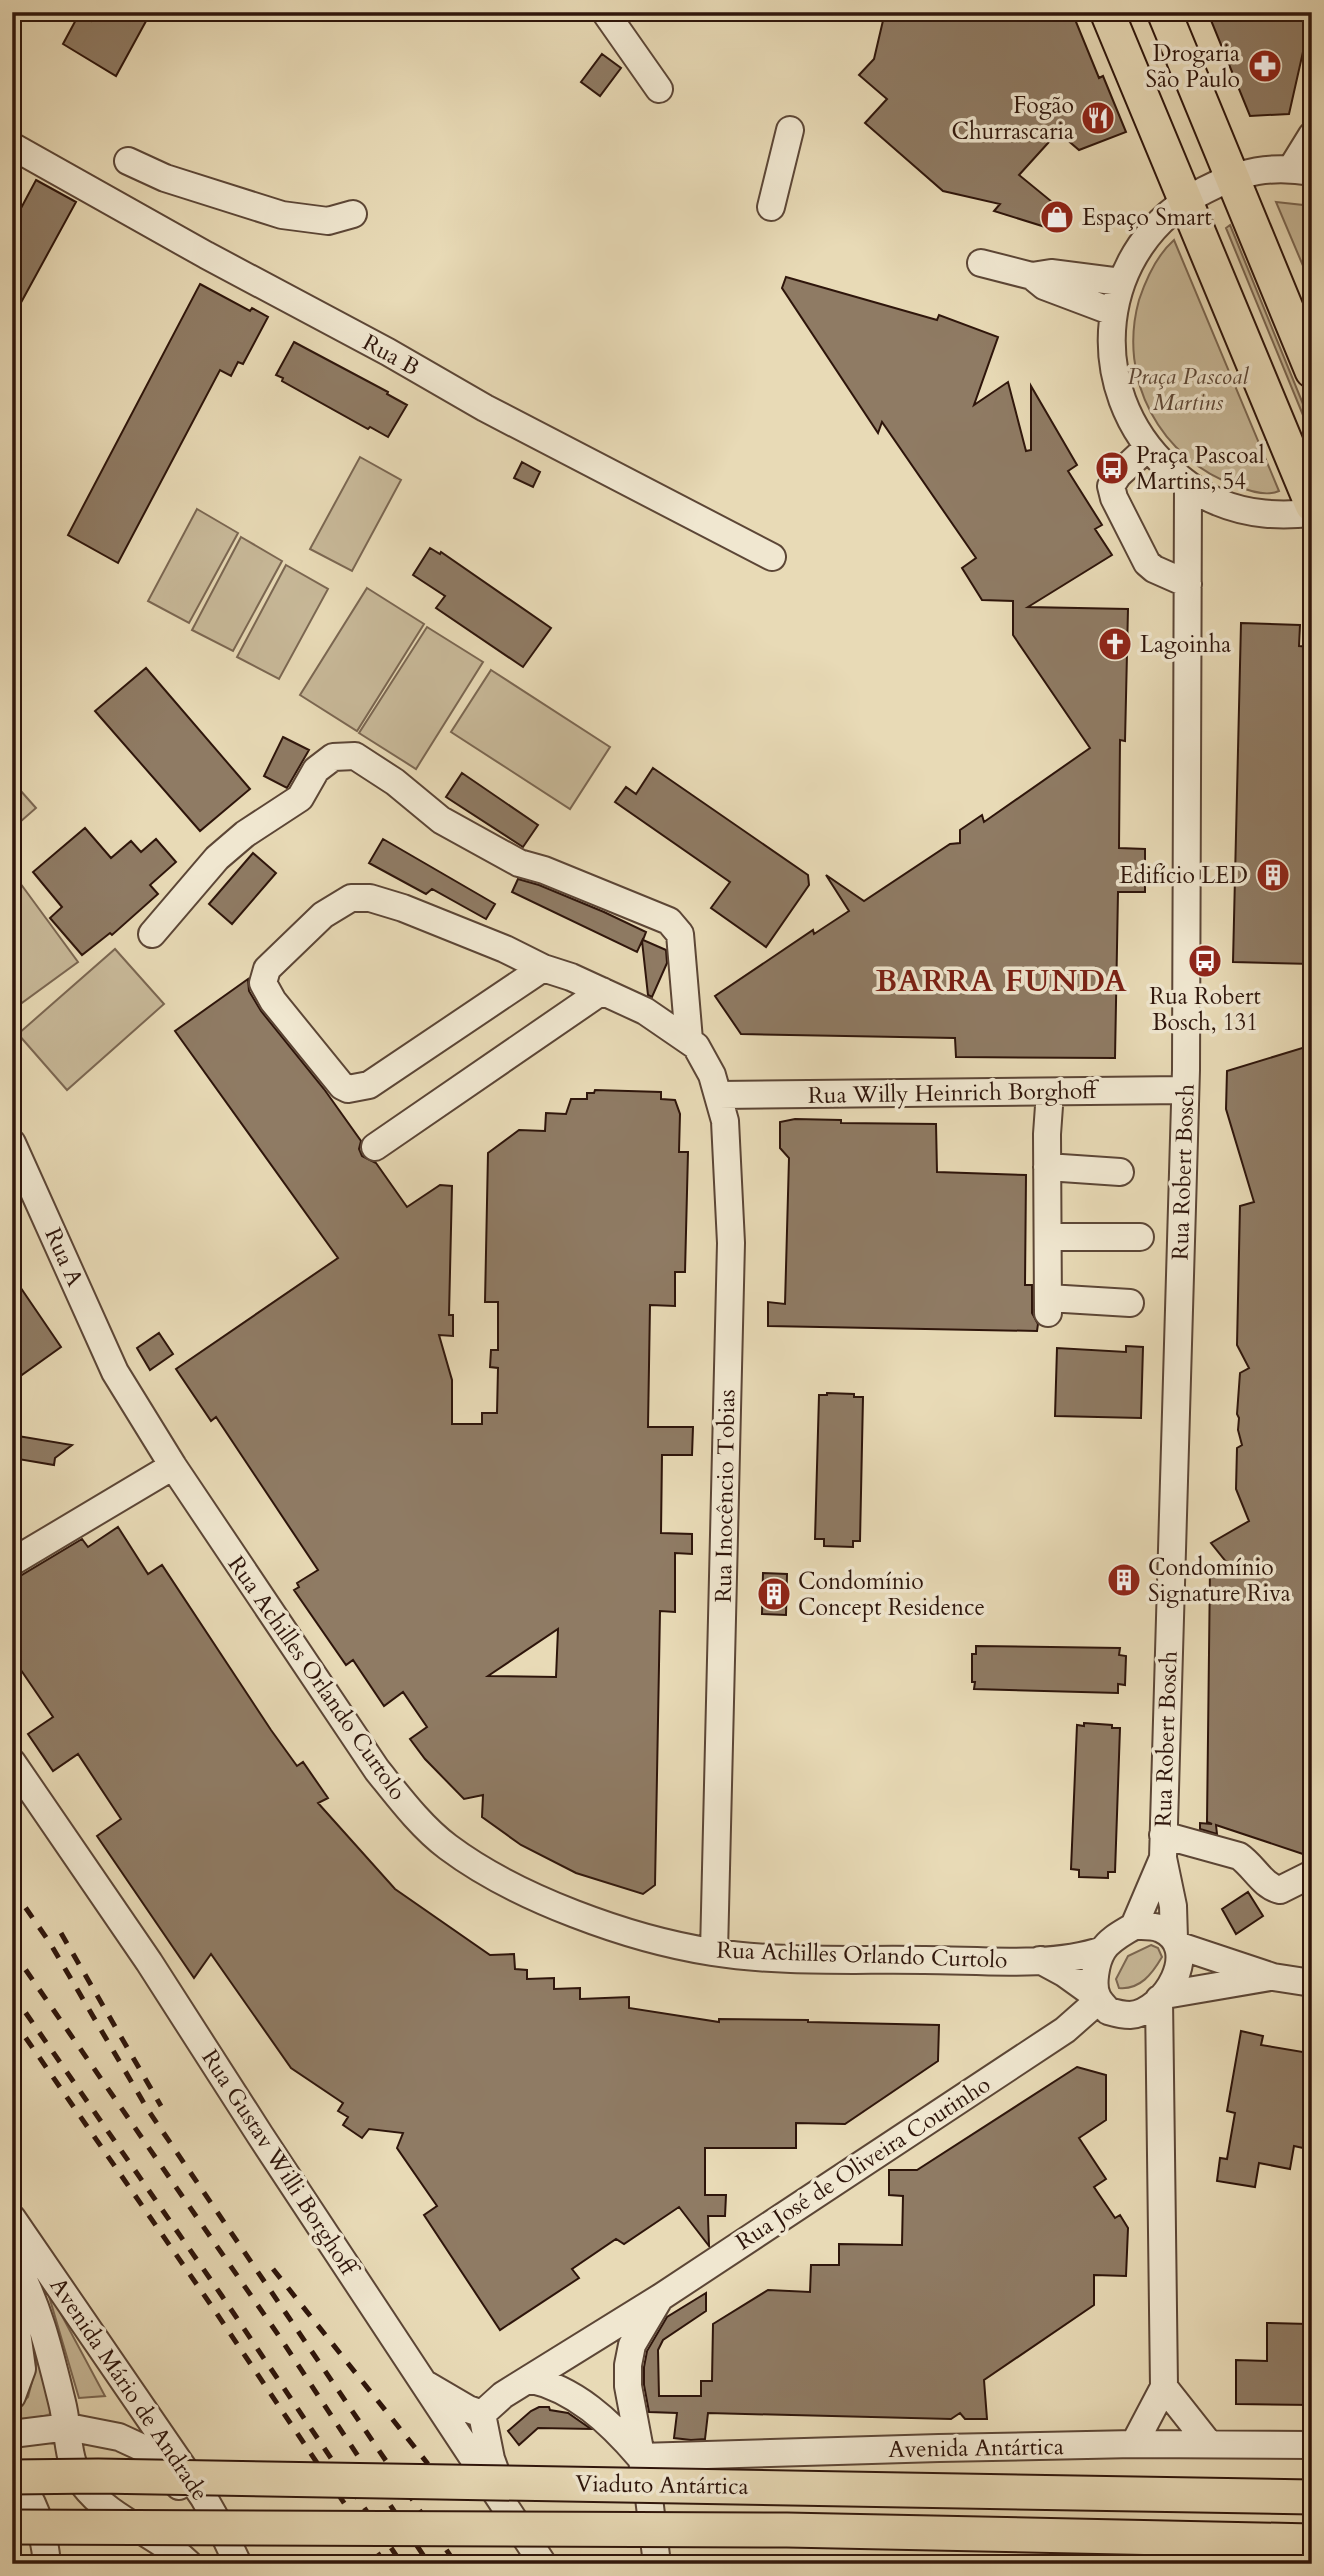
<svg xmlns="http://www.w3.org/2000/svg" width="1324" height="2576" viewBox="0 0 1324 2576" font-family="Cardo,serif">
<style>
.green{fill:#c8b999;stroke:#7b6752;stroke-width:2}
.building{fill:#8f7b64;stroke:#2e150b;stroke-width:2;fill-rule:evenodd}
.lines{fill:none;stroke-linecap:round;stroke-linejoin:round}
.minor-casing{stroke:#5c4636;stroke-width:30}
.major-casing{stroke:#2e150b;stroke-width:37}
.path{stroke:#2e150b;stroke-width:3.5;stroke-dasharray:2 3.5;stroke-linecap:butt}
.minor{stroke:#f0e7d0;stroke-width:26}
.major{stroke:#e8dab6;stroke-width:33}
.rail{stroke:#2e150b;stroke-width:5;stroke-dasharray:12 12;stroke-linecap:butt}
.major-bridge-casing{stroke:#2e150b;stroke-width:37;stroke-linecap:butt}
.major-bridge{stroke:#e8dab6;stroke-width:33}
.labels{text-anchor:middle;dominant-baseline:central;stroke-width:7;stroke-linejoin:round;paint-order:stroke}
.poi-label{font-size:23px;fill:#2e150b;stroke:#f0e7d0;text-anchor:start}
.street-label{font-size:23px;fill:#2e150b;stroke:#f0e7d0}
.park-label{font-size:23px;font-style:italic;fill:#5c4636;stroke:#f0e7d0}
.district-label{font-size:30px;font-weight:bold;letter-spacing:2px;fill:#7a1f14;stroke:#f0e7d0}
</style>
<rect width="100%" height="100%" fill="#e8dab6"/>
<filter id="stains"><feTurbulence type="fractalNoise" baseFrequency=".00286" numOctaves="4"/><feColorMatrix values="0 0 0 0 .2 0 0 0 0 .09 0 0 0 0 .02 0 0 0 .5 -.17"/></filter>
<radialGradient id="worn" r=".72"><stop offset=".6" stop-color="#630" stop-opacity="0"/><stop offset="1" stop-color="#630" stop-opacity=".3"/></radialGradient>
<path class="green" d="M1276,202l36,4v81z
M1230,225l82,201v11l-86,-209z
M1174,240l105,251c-13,6 -30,0 -42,-5 -77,-27 -120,-107 -98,-186 7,-21 18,-45 35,-60z
M360,457l41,23 -49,91 -42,-22z
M197,509l41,24 -49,90 -41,-22z
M241,537l41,24 -49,90 -41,-21z
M286,565l42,24 -49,90 -42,-22z
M367,588l57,36 -67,107 -57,-36z
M427,627l56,35 -67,107 -57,-36z
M491,670l119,77 -40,62 -119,-77z
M12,781l24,27 -24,21z
M12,872l66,90 -59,43 -7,-10z
M115,949l49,55 -97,86 -49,-56z
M1151,1945l7,3 4,9c-10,17 -22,33 -43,31l-3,-9 12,-23z
M46,2286l59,110 -26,2z
M41,2347l18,65 -47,12v-11l16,-16z"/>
<path class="building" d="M96,12h55l-35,64 -53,-32 15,-28 13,5z
M885,12h187l27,66 4,-2 23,56 -47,18 -21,-18 -39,43 49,40 -13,15 -61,-19 6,-7 -57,-13 -78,-68 22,-24 -28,-24 15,-16z
M1312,12l-23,102 -39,2 -42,-103z
M602,54l19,14 -21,28 -19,-14z
M36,180l40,22 -64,117v-94z
M786,277l151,43 2,-5 59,22 -24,68 34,-23 18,69 5,-1v-64l46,79 -9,6 34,54 -7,4 17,26 -84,52 100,2 -3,132 -5,-1 -1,108 26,1v43h-27l-3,166 -159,-1 -1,-19 -214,-4 -26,-38 98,-66 1,4 35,-23 -23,-36 38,26 86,-57 10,-1v-13l22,-15 2,7 106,-74 -77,-113v-34l-31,-1 -20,-32 14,-10 -94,-136 -4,11 -96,-145z
M200,284l50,27 2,-3 16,9 -25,47 -5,-2 -7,14 -11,-6 -102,193 -50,-28z
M294,342l94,50 -1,2 20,11 -19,32 -18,-10 -2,2 -86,-48 1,-3 -7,-3z
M522,462l18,10 -7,15 -19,-9z
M430,548l10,6 1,-2 110,76 -28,39 -87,-59 9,-12 -32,-21z
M1241,623l59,2 -1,21 13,1v317l-79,-2z
M146,668l104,121 -50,42 -105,-120z
M283,737l26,13 -22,38 -23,-12z
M653,768l155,107 1,10 -43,62 -55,-39 19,-26 -115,-80 11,-15 10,7z
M462,773l76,52 -15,22 -77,-50z
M85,828l26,30 20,-17 10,11 15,-13 20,23 -26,23 8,9 -46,41 -2,-2 -28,22 -32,-37 12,-11 -29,-35z
M383,839l112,65 -9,15 -54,-30 -6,5 -57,-31z
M253,853l23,20 -44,51 -23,-20z
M518,879l21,6 65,27 42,20 -3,8 23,10 1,13 -15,34 -4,-2 -6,-54 -5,11 -125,-60z
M248,979l1,12 12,20 63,78 37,52 -2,8 3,7 14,7 31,44 33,-22 12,1 -3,129h4v21l-14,-1 13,45v44h30v-11h15l1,-45 -8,-1 1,-17h7v-48h-13l3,-149 31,-23 26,1 1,-18 20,1 5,-15h16v-6h7l1,-3 66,2v7l14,1 5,14 -1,38h9l-3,120h-10v34l-25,-1 -2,122h45l-1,28h-30l-1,78 31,1v20l-17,-1v59l-15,-1 -5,274 -12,9 -67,-21 -55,-28 -39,-28 1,-22 -19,4 -39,-40 -15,-20 17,-12 -24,-35 -19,14 -31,-46 -7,5 -52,-75 5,-3 -2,-4 21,-13 -102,-153 -5,4 -35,-52 162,-111 -163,-227zM558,1629l-2,48 -68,-1z
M1312,1045v812l-96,-32 1,9 -17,-5v-6l12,1 -5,-2 3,-254 17,-5 -16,-20 38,-22 -13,-32 1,-41 5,-3 -4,-15 1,-12 -2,-4 3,-41 9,-5 -12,-23 3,-139 14,-4 -28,-93 1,-38z
M795,1119l46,1v3l95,1 1,48 89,3 -1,110h7v28l6,11 -1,7 -269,-5v-24l17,2 4,-146 -9,-10v-26z
M12,1275l49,72 -49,35z
M159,1333l14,21 -23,16 -13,-22z
M1126,1346l17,1 -2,71 -86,-2 2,-68 69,4z
M827,1393l27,1v3h9l-3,144h-7v6l-29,-1v-7h-9l4,-144h8z
M12,1435l60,10 -17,13 -1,7 -42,-7z
M118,1527l30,47 14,-9 109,165 26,36 6,-4 25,36 -10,5 77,86 95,66 24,-1 1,15 12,1v9l27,-1v11l26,-1v11l49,-2v11l90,14v-3l89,1v2l131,3 -1,36 -93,63 -49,-1v25h-91v47h21l-1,21h-17l1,30 -30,-39 -55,37 -8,-5 -44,30 7,9 -79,52 -76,-115 13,-9 -40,-58 6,-15 -34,-4 -7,9 -19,-13 5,-8 -10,-6 5,-8 -52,-35 -80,-114 -17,24 -97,-142 24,-17 -43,-65 -25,17 -25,-37 25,-17 -41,-60v-79l8,-2 62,-37 6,8z
M1115,1568l20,1 -2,22 -19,-1z
M763,1573l24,1 -1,41 -24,-1z
M976,1646l144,2 -1,7 7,1 -1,29 -7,-1v9l-144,-4 1,-7h-3v-28h4z
M1084,1723l28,2v3h8l-5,144h-7v6l-29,-1v-7l-8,-1 6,-144 7,1z
M1248,1892l15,24 -27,18 -14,-25z
M1241,2031l22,5 -2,9 48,8v4h3v93l-18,-4 -4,23 -31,-6 -4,24 -38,-6 3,-23 7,1 8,-46 -8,-2z
M1077,2067l29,8v45l-27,18 27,41 -12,8 21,31 5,-3 8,13 -2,48 -32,-1v30l-110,75 3,39h-22l-5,-6 -9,6 -243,-6 -3,26 -14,1 -17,-2 3,-25 -28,-1 -5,-27v-18l3,-16 20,-34 39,-24v18l-43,29 -5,10 1,46h42v-15h11l1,-57 55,-34 42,2 1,-27h28v-21l63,1 1,-49 -14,-1v-25h28z
M1267,2323l41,1v10h4v71l-76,-1v-44l31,1z
M539,2407h10l1,3 18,3 23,16 -53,-1 -19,17 -11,-14 23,-20z"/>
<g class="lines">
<defs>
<path id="minor" d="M605,12l54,77
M12,146l194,109 182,97 97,56 287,149
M128,161l37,17 117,37 46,6 25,-7
M1291,169l21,-34
M1312,172c-41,-7 -71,-1 -107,18 -110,55 -124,200 -35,280 15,13 30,25 48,32 31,13 61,14 94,11
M771,207l19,-77
M981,263l51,13 19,-3 70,9
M1033,277l11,9 69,26
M1148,447l-30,28 -7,11 3,12 33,65 7,6 34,15
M152,934l65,-76 28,-24 55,-36 16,-28 17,-13 22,-1 40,26 46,38 78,43 25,7 125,51 11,13 9,106
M543,968l-174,117 -21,4 -6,-3 -69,-85 -10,-18 4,-14 56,-54 28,-17h19l33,10 102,41 38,19 28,9 74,34 51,35 16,29 13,46 6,122 -17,709
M719,1095l466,-5
M12,1143l103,229 58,94 204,304c21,26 44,57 71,77 68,51 181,92 264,105 69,11 142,7 212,8 55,0 126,8 179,-10
M375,1147l227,-156
M1047,1167l73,5
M1048,1237h92
M1048,1298l82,5
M1048,1313l-1,-179 3,-42
M12,1562l161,-96
M12,1762l137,200 111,173 283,429
M1163,1835l76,21c15,10 23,30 41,34l32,-16
M1134,1926c9,0 19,-1 27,3 42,19 4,84 -31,86 -7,0 -15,-2 -22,-4 -3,-4 -8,-9 -10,-13 -7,-12 -2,-37 5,-48 7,-11 20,-17 31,-24z
M1134,1926l29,-68
M1174,1939l-1,-33 -10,-48 23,-788 2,-584
M1177,1945l96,32 39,6
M1040,1960l24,13 32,23
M1165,1995l105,-18
M12,2218l192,280 17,30 17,36
M12,2257c26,45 38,96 50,145 7,27 4,59 21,82 27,36 75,50 106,80
M12,2294l10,75 -10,27
M529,2379c46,10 81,43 111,78
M427,2385l41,24 14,5
M1164,2387l45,57
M482,2414l21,-19 158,-98 404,-267 34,-30
M482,2414l9,45 8,22
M12,2434l56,-7 51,10 26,12 34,37
M1134,2444l30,-57 -5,-388
M640,2457l299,-9 195,-4 178,1
M12,2474c23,24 32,57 35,90
M657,2564l-8,-66 -21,-112v-21l4,-20 26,-44"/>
<path id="major" d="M1107,12l205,493
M1164,12l148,359"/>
</defs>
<use href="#minor" class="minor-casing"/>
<use href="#major" class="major-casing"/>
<path class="path" d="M608,2564l14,-7"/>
<use href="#minor" class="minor"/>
<use href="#major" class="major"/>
<path class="rail" d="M12,1888l38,55 98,167 308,454
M61,1933l100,173
M12,1950l267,386 150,228
M12,1993l210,303 180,268
M12,2018l199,287 174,259
M273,2269l155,195"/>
<defs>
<path id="major-bridge" d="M12,2477l86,-1 1214,21
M12,2527l775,3 525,11"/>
</defs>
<use href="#major-bridge" class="major-bridge-casing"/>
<use href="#major-bridge" class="major-bridge"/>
</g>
<defs>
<symbol id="pharmacy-disc" viewBox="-11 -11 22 22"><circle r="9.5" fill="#8f2418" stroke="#f0e7d0"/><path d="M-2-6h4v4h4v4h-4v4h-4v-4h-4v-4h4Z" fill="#fff"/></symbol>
<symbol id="restaurant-disc" viewBox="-11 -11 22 22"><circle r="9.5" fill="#8f2418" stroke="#f0e7d0"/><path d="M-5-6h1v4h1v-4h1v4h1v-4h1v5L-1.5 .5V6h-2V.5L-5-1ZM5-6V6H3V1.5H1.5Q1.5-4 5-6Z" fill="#fff"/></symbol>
<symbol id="shop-disc" viewBox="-11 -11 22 22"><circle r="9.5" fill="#8f2418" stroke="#f0e7d0"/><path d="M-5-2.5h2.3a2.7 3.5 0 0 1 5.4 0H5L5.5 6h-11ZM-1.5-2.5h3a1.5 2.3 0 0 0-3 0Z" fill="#fff"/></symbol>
<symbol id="bus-disc" viewBox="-11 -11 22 22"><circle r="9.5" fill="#8f2418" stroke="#f0e7d0"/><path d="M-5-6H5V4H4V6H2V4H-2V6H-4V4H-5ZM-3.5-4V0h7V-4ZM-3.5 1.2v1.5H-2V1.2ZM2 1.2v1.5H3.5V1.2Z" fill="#fff"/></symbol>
<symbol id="church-disc" viewBox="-11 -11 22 22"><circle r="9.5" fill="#8f2418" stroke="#f0e7d0"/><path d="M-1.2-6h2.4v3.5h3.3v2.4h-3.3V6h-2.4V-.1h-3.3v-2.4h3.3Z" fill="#fff"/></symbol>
<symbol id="building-disc" viewBox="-11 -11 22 22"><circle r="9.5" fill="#8f2418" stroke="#f0e7d0"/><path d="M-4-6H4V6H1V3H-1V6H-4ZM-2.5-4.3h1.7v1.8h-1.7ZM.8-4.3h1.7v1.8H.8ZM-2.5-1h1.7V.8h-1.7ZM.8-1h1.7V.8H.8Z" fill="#fff"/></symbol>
</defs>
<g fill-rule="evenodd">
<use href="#pharmacy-disc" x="1246" y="47" width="38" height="38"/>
<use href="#restaurant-disc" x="1079" y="99" width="38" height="38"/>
<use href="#shop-disc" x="1038" y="198" width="38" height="38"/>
<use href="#bus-disc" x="1093" y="449" width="38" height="38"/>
<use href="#church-disc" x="1096" y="625" width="38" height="38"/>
<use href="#building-disc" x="1254" y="856" width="38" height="38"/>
<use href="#bus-disc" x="1186" y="942" width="38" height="38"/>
<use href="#building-disc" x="1105" y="1561" width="38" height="38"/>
<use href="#building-disc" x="755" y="1575" width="38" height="38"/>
</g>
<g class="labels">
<g class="poi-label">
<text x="1240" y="53" text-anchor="end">Drogaria<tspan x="1240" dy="26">São Paulo</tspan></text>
<text x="1074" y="105" text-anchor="end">Fogão<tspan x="1074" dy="26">Churrascaria</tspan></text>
<text x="1082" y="217">Espaço Smart</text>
<text x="1136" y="455">Praça Pascoal<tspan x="1136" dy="26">Martins, 54</tspan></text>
<text x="1140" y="644">Lagoinha</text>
<text x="1248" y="875" text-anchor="end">Edifício LED</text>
<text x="1205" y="996" text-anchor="middle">Rua Robert<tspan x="1205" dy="26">Bosch, 131</tspan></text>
<text x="1148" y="1567">Condomínio<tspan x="1148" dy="26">Signature Riva</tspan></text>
<text x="798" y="1581">Condomínio<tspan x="798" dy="26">Concept Residence</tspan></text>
</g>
<g class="street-label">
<text transform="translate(391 355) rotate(29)">Rua B</text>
<text transform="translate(952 1093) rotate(-1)">Rua Willy Heinrich Borghoff</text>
<text transform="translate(1183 1172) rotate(-88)">Rua Robert Bosch</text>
<text transform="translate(64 1257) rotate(66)">Rua A</text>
<text transform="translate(725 1496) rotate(-89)">Rua Inocêncio Tobias</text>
<text transform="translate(317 1678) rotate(55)">Rua Achilles Orlando Curtolo</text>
<text transform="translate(1166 1739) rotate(-88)">Rua Robert Bosch</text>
<text transform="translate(862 1955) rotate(2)">Rua Achilles Orlando Curtolo</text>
<text transform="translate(279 2162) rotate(57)">Rua Gustav Willi Borghoff</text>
<text transform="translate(863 2163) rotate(-33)">Rua José de Oliveira Coutinho</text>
<text transform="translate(129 2389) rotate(56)">Avenida Mário de Andrade</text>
<text transform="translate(976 2448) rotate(-1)">Avenida Antártica</text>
<text transform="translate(662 2485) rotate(1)">Viaduto Antártica</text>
</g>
<g class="park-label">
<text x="1188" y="376">Praça Pascoal<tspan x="1188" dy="26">Martins</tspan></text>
</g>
<g class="district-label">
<text x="1002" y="981">BARRA FUNDA</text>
</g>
</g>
<rect width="1324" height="2576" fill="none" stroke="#e8dab6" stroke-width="42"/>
<rect x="14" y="14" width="1296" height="2548" fill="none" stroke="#2e150b" stroke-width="3.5"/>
<rect x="21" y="21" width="1282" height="2534" fill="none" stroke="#2e150b" stroke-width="2"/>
<rect width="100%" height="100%" filter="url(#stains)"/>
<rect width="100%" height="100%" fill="url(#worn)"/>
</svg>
